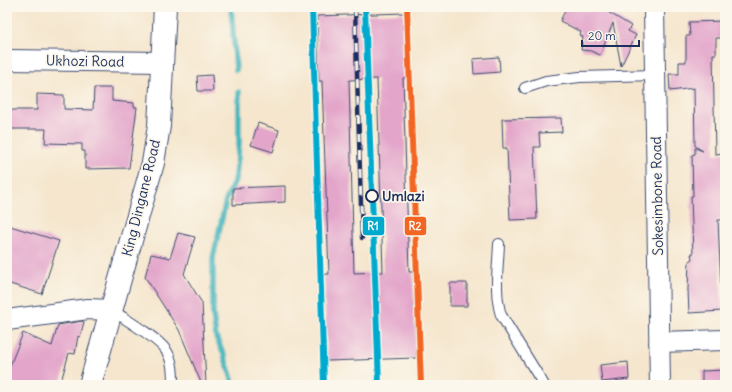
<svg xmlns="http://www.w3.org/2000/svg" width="732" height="392" viewBox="0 0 732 392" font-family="Delius,sans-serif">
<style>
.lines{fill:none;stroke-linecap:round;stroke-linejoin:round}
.stream{stroke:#47b6be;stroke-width:5.5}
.building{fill:#e3a5ca;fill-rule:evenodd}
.service-casing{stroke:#3c4a6f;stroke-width:12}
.minor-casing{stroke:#3c4a6f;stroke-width:22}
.tertiary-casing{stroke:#3c4a6f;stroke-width:24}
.service{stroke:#fff;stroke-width:10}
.minor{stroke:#fff;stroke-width:20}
.tertiary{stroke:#fff;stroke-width:22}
.rail-casing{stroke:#1b2f5e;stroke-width:4.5}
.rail{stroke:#fbf7ec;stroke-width:3;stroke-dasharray:9;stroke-linecap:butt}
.rail-1-casing{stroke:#fbf7ec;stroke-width:9}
.rail-2-casing{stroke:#fbf7ec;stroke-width:9}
.rail-1{stroke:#00a9ce;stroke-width:6}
.rail-2{stroke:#f26522;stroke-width:6}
.stop-dot{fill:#fbf7ec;stroke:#1b2f5e;stroke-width:2}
.labels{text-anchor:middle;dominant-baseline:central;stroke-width:3.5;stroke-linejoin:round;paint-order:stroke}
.street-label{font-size:14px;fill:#1b2f5e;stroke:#fbf7ec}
.stop-label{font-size:14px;font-weight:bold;fill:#1b2f5e;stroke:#fbf7ec;text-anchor:start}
.line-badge{stroke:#fbf7ec;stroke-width:1.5}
.badge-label{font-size:11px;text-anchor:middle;font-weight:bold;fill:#fff}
</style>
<rect width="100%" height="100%" fill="#fbf7ec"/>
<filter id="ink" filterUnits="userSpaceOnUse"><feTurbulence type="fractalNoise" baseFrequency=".025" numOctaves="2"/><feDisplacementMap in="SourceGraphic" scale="8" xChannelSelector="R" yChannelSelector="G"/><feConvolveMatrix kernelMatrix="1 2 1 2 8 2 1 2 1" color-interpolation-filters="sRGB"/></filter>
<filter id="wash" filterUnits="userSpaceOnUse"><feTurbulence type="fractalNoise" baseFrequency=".012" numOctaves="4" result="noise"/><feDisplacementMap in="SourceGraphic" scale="16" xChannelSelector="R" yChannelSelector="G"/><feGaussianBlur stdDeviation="0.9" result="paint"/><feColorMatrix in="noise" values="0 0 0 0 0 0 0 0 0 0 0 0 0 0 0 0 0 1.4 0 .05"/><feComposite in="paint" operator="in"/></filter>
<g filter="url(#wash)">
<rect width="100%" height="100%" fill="#f5e6cd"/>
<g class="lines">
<path class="stream" d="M231,7l5,63
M233,385l-1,-6 -8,-24 -8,-18 -3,-22v-57l13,-58 10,-23 3,-33v-52"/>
</g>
<g id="blocks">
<path class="building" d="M567,7h33l31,19 -3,5 8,4 -15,31 -8,-43 -13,32 -9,-4 -10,-1 2,-13 -3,-2 1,-3 -21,-11z
M404,13l3,65h-4l6,194h4l3,86 -89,3 -3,-87h5l-7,-193h-3l-2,-65zM377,79l6,193 -29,1 -5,-193z
M725,21v17h-9v16h-3l2,100 10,-1v67h-7l4,91 -33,2 -1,-23 1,-29 3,-2 -1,-5h2l-2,-58h2l-1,-41 3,-1v-6l8,3 -8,-5 -1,-58 -24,3 -1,-17h10v-12h7v-26h4l-1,-14z
M499,57l1,15 -26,2 -1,-15z
M212,75l1,16h-15l-1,-15z
M94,88h18v13l22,2v4h3l-8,61 -44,1v-18h-3v-7l-37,-1 1,-14h-39v-19h30v-16l27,1v14l29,1z
M561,118l1,14 -23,1 1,14h-6l3,72 -27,1 -3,-72h-4l-1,-29z
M258,123l21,7 -6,22 -22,-7z
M285,186v16l-52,3v-17z
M7,225l52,16 -17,53 -35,-11z
M178,233l17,4 -11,37 18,29 4,82h-4l-23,-55 -34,-53 6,-23 19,4z
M450,283h17v23h-17z
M82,321l2,1 -4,15 -2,-1 -3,18 -6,-1 -9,32h-53v-12l16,-40 29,13 6,-21z
M628,362l1,17 -27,3 -2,-17z
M725,370v15h-23v-14z"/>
</g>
</g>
<g filter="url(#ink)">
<use href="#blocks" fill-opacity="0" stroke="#3c4a6f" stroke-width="1"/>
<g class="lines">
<defs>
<path id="service" d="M525,88l21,-7 34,-4 75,-2
M499,244c-1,24 -5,49 2,71l43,70
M112,310c14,10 43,26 53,39 8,10 8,24 8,36"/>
<path id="minor" d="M654,7l6,378
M7,60l156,2
M7,320l81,-11 24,1
M659,342l66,-2"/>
<path id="tertiary" d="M90,385l63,-222 6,-37 6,-119"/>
</defs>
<use href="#service" class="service-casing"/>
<use href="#minor" class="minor-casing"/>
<use href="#tertiary" class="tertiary-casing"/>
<use href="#service" class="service"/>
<use href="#minor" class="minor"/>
<use href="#tertiary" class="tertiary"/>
<defs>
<path id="rail" d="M312,7l4,123
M355,7l7,231
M365,7l14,378
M407,7l14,378"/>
</defs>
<use href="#rail" class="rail-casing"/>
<use href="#rail" class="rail"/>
<defs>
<path id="rail-1" d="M312,7l12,378
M365,7l14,378"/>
<path id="rail-2" d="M407,7l14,378"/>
</defs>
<use href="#rail-1" class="rail-1-casing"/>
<use href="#rail-2" class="rail-2-casing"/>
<use href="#rail-1" class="rail-1"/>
<use href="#rail-2" class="rail-2"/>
</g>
</g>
<circle class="stop-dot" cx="372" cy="196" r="6"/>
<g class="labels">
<g class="street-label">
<text transform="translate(85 61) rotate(1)">Ukhozi Road</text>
<text transform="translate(657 196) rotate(-91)">Sokesimbone Road</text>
<text transform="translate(141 198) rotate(-76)">King Dingane Road</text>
</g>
<g class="stop-label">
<text x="382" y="196">Umlazi</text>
</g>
</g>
<g class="line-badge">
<rect x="362" y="216" width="23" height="20" rx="4" fill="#00a9ce"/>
<rect x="404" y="216" width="23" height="20" rx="4" fill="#f26522"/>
</g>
<g class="badge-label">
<text x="373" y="230">R1</text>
<text x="415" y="230">R2</text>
</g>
<rect width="732" height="392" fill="none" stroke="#fbf7ec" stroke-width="24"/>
<path d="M582 40v6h57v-6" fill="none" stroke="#1b2f5e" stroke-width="2"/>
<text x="588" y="40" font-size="12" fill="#1b2f5e" stroke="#fbf7ec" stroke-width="3" paint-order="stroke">20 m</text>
</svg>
